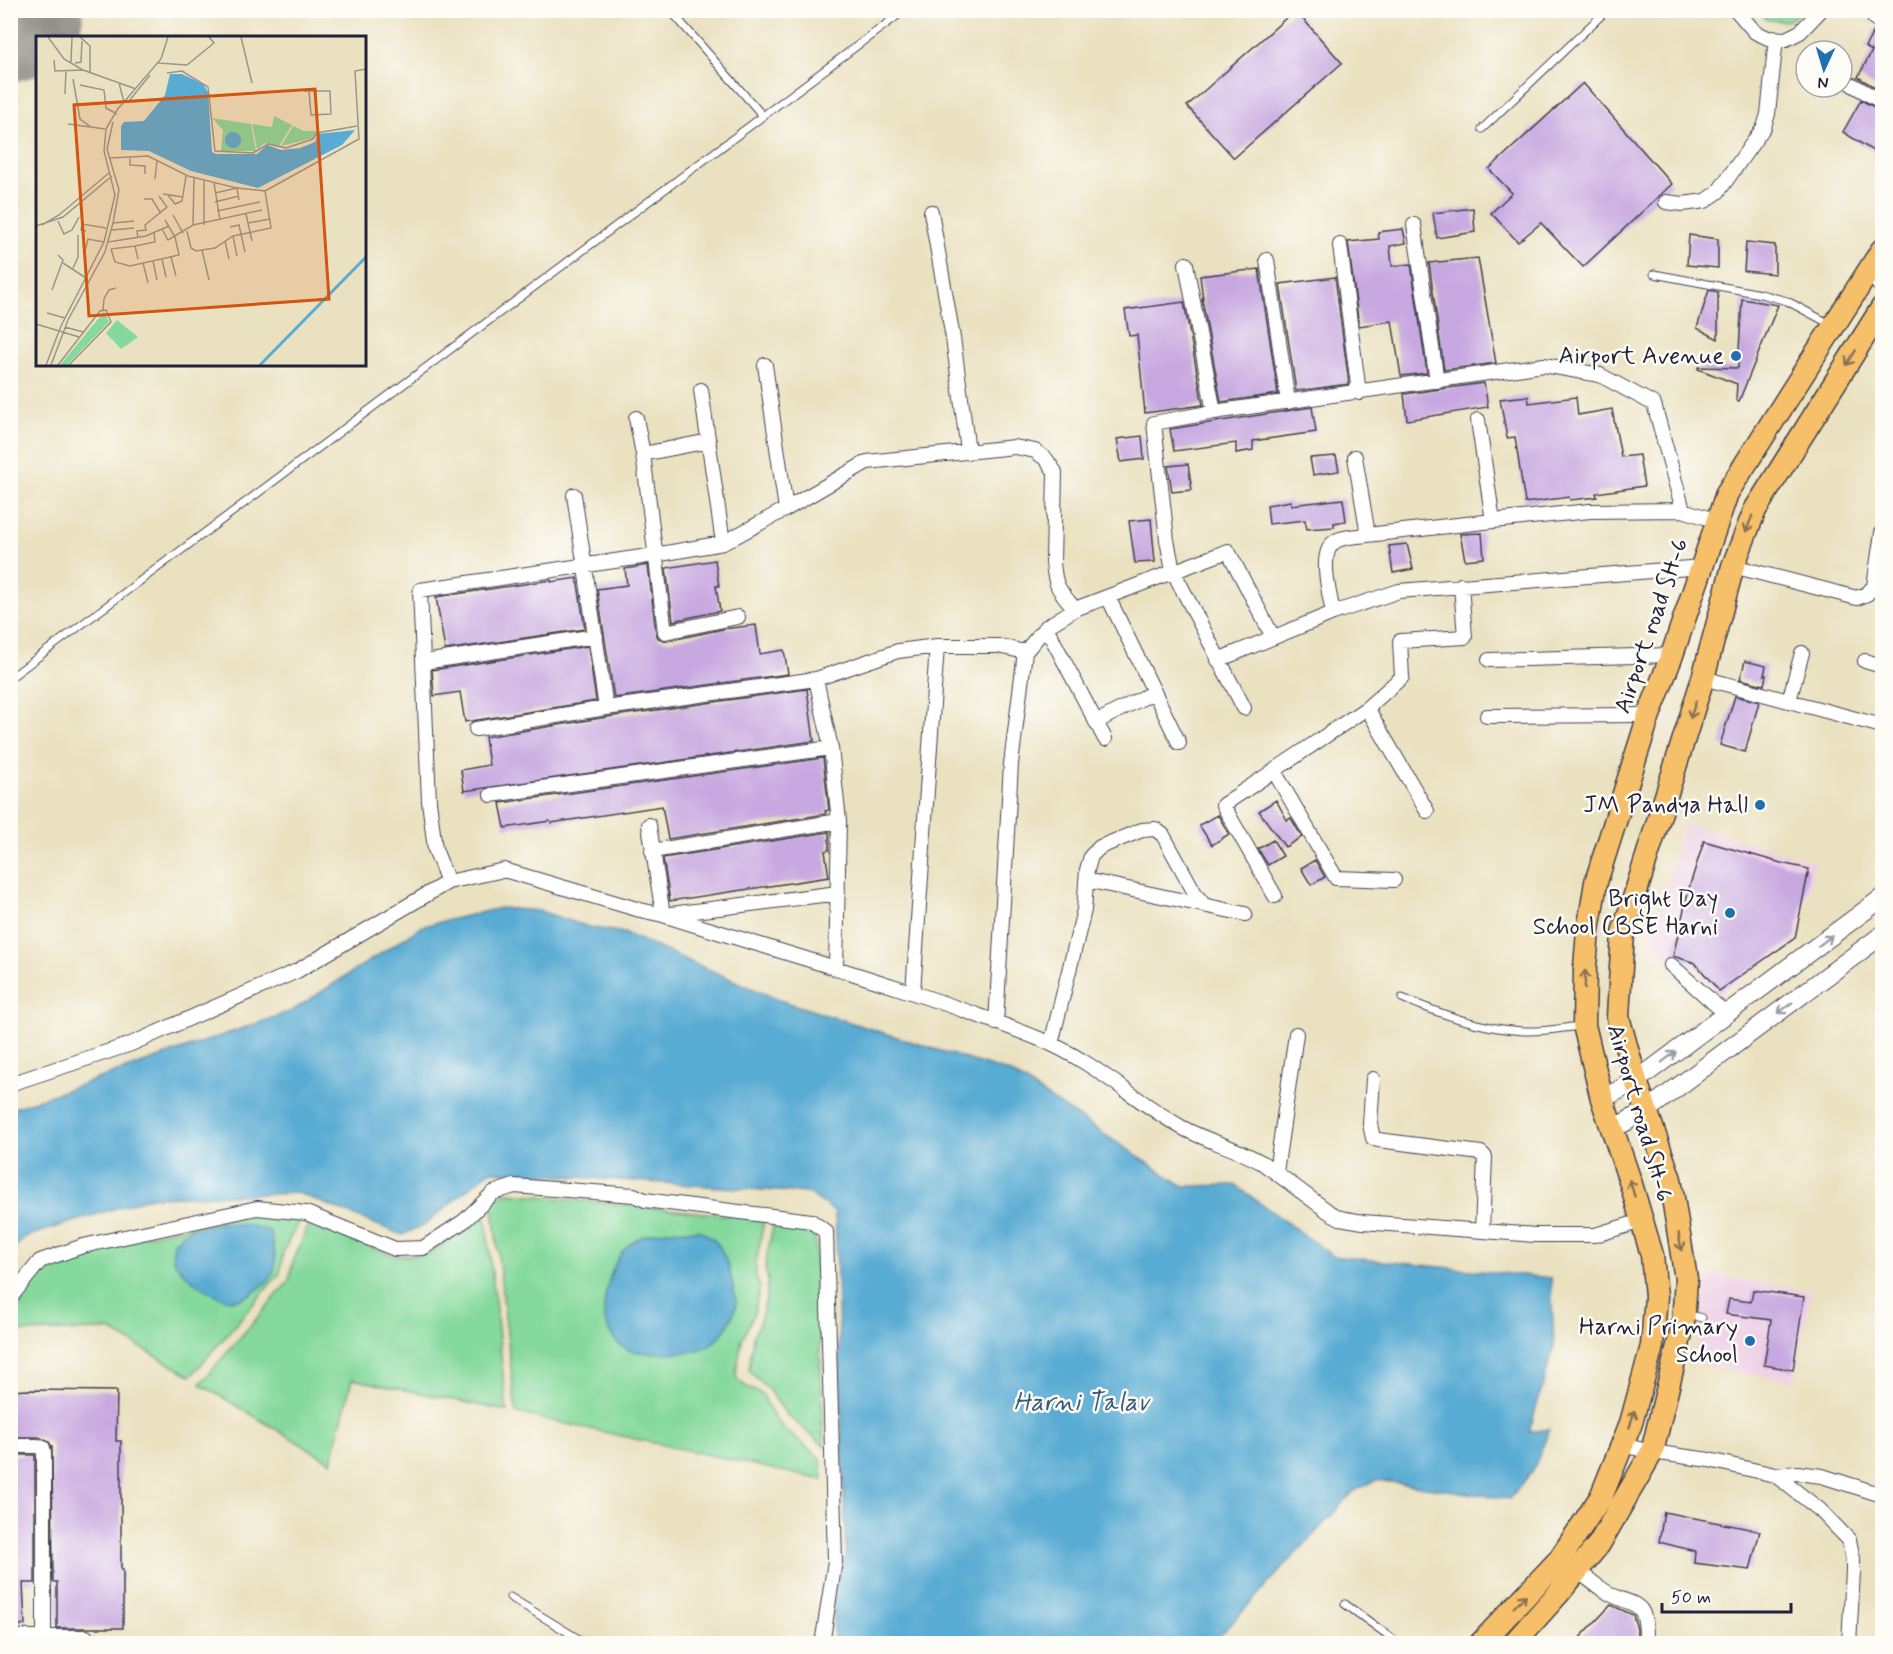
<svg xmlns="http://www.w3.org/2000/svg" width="1893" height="1654" viewBox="0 0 1893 1654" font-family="Mynerve,sans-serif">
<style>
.built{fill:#efd0e6}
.green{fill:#85d99c;stroke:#547e6c;stroke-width:1.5}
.water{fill:#58abd3;stroke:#3d6687;stroke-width:1.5}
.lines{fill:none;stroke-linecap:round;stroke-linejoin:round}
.runway{stroke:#86827e;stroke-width:117}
.building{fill:#c7a8e0}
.service-casing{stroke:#403f4f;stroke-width:9}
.minor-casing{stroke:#403f4f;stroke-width:16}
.tertiary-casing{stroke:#403f4f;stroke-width:20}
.primary-casing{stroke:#403f4f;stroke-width:25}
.service{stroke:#fff;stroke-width:7}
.minor{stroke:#fff;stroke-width:14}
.tertiary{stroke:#fff;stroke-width:18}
.primary{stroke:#f6c06b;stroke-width:22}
.oneway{stroke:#8c7153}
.oneway2{stroke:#9c9ca7}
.poi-dot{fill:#1f6fb2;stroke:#fdfcf7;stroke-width:2}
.labels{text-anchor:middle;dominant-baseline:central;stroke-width:5;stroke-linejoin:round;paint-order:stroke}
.poi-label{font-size:24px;fill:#22223b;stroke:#fdfcf7;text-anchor:end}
.street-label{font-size:24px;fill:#22223b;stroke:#fdfcf7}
.water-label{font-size:26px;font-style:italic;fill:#385978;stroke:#fdfcf7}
.inset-river{fill:none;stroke:#58abd3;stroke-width:3}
.inset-road{fill:none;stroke:#9a958b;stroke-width:1.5}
.view{fill:#d45411;fill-opacity:0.15;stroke:#d45411;stroke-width:3}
.inset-edge{fill:none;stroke:#22223b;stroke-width:3}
</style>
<rect width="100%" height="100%" fill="#fdfcf7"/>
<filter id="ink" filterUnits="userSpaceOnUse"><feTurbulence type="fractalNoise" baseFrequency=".0167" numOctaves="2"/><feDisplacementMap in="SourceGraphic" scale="12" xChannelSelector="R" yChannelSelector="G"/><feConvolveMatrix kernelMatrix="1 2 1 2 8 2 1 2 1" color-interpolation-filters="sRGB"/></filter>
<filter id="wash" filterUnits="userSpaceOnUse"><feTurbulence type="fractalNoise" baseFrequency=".008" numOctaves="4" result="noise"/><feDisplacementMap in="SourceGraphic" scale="24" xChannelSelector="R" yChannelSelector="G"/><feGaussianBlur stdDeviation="1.35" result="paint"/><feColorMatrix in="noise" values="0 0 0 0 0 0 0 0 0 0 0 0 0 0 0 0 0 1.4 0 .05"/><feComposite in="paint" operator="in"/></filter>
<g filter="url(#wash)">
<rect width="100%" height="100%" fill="#eae1c0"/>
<path class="built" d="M1684,823l131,39 -18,79 -79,54 -25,-30 -27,-8 -14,-25z
M1709,1274l102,17 -17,90 -101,-17z"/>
<path class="green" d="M1759,11h44l-15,10 -21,-1z
M508,1193l256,26 -8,45v13l4,10 -6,26 -12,27 -6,33 1,6 10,8 16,8c12,34 33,42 58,64l2,21 -307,-67 -24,-213z
M485,1210l22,201 -155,-32 -21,83 -131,-78 89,-103 3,-16 17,-43 85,34 22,-1 12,-2 22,-14z
M256,1212l43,9 -16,31 -3,21 -89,103 -81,-46 -99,2 -1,-16 12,-13 3,-15 17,-22 42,-17z
M774,1221l37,6 4,6 9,213 -37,-31 -19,-26 -19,-18 4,-35 6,-11 7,-26 2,-19 -3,-13z"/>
<path class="water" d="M500,908l40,3 49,16 35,6 155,67 232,73 172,113 52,-1 98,71 218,22 3,69 -25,85 21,-3 -17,41 -23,29 -134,-19 -22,11 -141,152h-379l-1,-57 13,-30 -11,-344 -27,-19 -318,-22 -66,54 -22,10 -104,-42 -147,4 -126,40 -14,15v-143l281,-98 131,-85z
M220,1223l28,2 22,6c3,13 9,34 1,46 -3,6 -12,11 -17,15 -7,5 -13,8 -22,8 -16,-1 -53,-26 -59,-41 -2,-6 1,-13 2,-18l14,-12z
M699,1230c5,3 11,6 15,10 10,9 15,28 18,41 1,7 4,16 4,23 -3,17 -17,40 -35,45 -11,4 -24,4 -36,4 -26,0 -46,2 -57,-25 -6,-13 -4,-26 -1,-40 14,-57 41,-57 92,-58z"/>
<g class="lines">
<path class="runway" d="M10,23l15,-13"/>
</g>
<g id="blocks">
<path class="building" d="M1295,10l47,53 -108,95 -47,-52z
M1875,29l7,3v60l-24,-15 14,-26 -7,-4z
M1583,83l89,101 -89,83 -42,-44 -23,19 -27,-29 21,-20 -23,-24z
M1861,100l21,11v31l-6,11 -33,-21z
M1473,208l2,24 -38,6 -4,-25z
M1403,229l3,14 -16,3 2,20 19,-2 16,109 -26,3 -9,-55 -33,5 -11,-84 31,-3 -1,-7z
M1689,235l29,4v29l-31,-3z
M1746,242l29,3v29l-31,-3z
M1478,258l18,105 -52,7 -15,-107z
M1259,269l19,125 -57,8 -19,-103h1l-3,-23z
M1335,277l14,107 -53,7 -16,-107z
M1709,290l9,2v47l-21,-11z
M1742,299l36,6 -39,96 -3,-1 1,-16 -39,-15v-2l40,1z
M1184,302l19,103 -58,8 -8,-78 -8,1 -4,-26z
M1484,383l4,24 -81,13 -3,-26z
M1528,396l1,7 47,-6 2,18 34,-6 9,48 18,-2 5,31 -48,7 1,4 -27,3 -1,-3 -44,6 -10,-66 -8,1 -7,-39z
M1312,407l4,25 -63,9v9l-17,3v-10l-62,8 -4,-22z
M1142,436l2,23 -23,3 -4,-23z
M1336,456l3,15 -26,4 -3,-17z
M1188,464l4,26 -20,2 -4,-26z
M1343,499l3,22 -12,2v4l-27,2 -2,-9 -36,4 -2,-19 24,-4v4z
M1151,519l4,43 -20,1 -6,-42z
M1482,533l2,25 -19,2 -5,-26z
M1407,544l6,25 -20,4 -4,-27z
M715,560l4,26h-3l4,25 -47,10 -7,-53z
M648,565l8,68 2,5 9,3 56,-12 33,-4 4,29 24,-4 4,24 -174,24 -17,-109 30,-4 -2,-16z
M577,578l8,51 -140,21 -9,-53 115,-17v2z
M588,646l8,55 -131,21 -5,-30 -26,4 -2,-26z
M1745,661l21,5 -2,9h2l-2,10 -24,-6z
M807,689l7,52 -350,50 -3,-21 28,-5 -4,-28 122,-20z
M1735,696l24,6 -14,50 -25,-7z
M823,758l6,52 -4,1 1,3 -158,25 -6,-33 -111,17 -1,-2 -45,7 -5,-25z
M1276,800l11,20 4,-2 11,19 -17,10 -26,-36z
M1218,815l11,19 -17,11 -13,-20z
M829,832v18l-4,1 4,26 -159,24 -7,-43z
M1273,840l10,16 -15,9 -10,-16z
M1704,841l77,22 28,6 -14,69 -76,53 -24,-28 -22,-7 16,-68z
M1315,860l10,17 -14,8 -10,-17z
M1753,1290l51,7 -11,73 -29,-5 7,-45 -45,-6 3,-15 22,3z
M28,1390l89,1 -1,50h5v129h2v58h-66v-46h-4l-1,-135 -3,-5 -10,-5h-29v-46z
M10,1455h25v128h-12l2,42h-15z
M1664,1512l96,19 -10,39 -56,-7 1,-12 -36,-9z
M1611,1605l22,10 4,14 -1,15h-62z"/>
</g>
</g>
<g filter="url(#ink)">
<use href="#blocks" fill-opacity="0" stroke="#403f4f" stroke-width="1.5"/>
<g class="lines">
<defs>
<path id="service" d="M670,10l93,106
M1482,129l125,-119
M1654,274l107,20 26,7 43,23
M10,678l895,-668
M1402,998c39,16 79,31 122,33 18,1 38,-3 56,-5
M1686,1314l16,4
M510,1597l77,47
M1345,1604l55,40"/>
<path id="minor" d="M1736,10l19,22 13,6 18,1 14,-7 21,-22
M1874,18l8,5
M1853,85l29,17
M1666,202l17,2 22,-3 13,-9 46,-65 4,-13 8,-76
M931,212l22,126 15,113
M1414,225l23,156
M1340,245l19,148
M1267,260l21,142
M1186,264l28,148
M1869,272l13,16
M765,365l21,144
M701,390l22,153
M636,418l7,36 22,178 73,-15
M1478,420l15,101 97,-10 93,-1 34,11
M643,454l66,-13
M1355,457l13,78
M574,495l32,213
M1733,566l124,32 10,-4 7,-8 8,-53
M1108,597l71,146
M1333,613c-3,-18 -16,-62 3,-72 3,-2 9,-3 13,-4l144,-16
M1046,627l59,112
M1218,660l115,-47 66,-22 303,-24
M1489,660l183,-5
M1865,661l17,5
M424,662l172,-26
M1703,678l179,48
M816,679l15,69 8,73 -3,148
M1789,701l13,-48
M1244,708l-71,-137 -6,-31 -13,-117 60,-11 330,-47 56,10 54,29 29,106
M1367,708l60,103
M1487,716l162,-1
M1096,722l58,-30
M476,729l130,-21 210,-29 82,-28 39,-5h61l27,6 21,-25 29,-18 153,-58 45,86
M1274,771l62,107 58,2
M491,795l340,-47
M649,825l14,90c127,40 256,75 379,125 51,21 92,60 139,87 27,15 57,21 83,37l65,48 11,6 23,4 172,13h60l47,-14
M652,851l187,-30
M1086,880l159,34
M838,893l-175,22 -23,-5 -136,-40 -56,12 -13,-33 -6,-48 -9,-211 235,-35 68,-12 63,-34 81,-47 148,-15 20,4 11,8 9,13 -2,90c2,26 6,28 22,47
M1275,896l-52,-91 144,-97 35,-31 -2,-36 65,-4 -4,-52
M1671,965l55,49
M913,992l24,-346
M996,1023l15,-259 14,-112
M1051,1044l33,-134 3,-40 4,-14 9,-9 42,-17 13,-1 8,6 33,60 8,10
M1373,1079l-3,45 3,14 5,2 103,13 4,4 -3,74
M10,1084l121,-40 166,-73 151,-89
M1276,1172l20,-138
M10,1298l30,-37 43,-15 174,-38 49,5 89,36 28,-1 41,-27 29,-28 21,-7 120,9 11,5 166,21 15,11 9,329 -13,83
M1622,1445l30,7 57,8 66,15 45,35 29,30 4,19v12l-4,73
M10,1446h27l6,2 1,6v184
M1775,1475l22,-2 25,3 60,19
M1571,1567c11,6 20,15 31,22 32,22 45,4 44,55
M10,1637h76"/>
<path id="tertiary" d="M1602,1099l34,-18 246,-183
M1611,1130l36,-20 235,-175"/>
<path id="primary" d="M1480,1644l79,-84 42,-63 30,-74 21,-77 4,-50 -4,-41 -21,-71 -29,-85 -18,-74 1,-58 3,-36 8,-49 53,-167 23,-60 55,-162 155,-243
M1513,1644l44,-49 42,-51 53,-92 31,-127 3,-46 -16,-100 -34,-98 -18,-64 5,-84 80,-255 30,-112 22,-56 127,-202"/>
</defs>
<use href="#service" class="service-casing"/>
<use href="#minor" class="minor-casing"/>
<use href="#tertiary" class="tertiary-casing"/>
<use href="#primary" class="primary-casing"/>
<use href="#service" class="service"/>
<use href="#minor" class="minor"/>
<use href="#tertiary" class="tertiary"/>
<use href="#primary" class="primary"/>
</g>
<defs><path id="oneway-shaft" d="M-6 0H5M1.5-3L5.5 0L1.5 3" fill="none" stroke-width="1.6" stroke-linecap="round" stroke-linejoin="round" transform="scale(1.5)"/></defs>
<g class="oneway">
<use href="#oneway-shaft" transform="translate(1851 358) rotate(122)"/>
<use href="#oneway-shaft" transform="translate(1749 524) rotate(111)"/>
<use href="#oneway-shaft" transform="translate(1693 710) rotate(108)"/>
<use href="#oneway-shaft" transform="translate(1585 979) rotate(-89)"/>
<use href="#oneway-shaft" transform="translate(1632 1188) rotate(-107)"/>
<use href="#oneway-shaft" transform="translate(1680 1242) rotate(81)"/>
<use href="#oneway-shaft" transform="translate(1632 1419) rotate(-73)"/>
<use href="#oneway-shaft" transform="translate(1520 1601) rotate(-46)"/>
</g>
<g class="oneway2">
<use href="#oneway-shaft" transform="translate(1825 941) rotate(-37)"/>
<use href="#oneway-shaft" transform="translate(1785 1008) rotate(143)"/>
<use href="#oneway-shaft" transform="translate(1669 1057) rotate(-37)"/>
</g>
</g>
<g class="poi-dot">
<circle cx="1736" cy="356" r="6"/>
<circle cx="1760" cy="805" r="6"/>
<circle cx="1730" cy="913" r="6"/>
<circle cx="1750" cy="1341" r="6"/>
</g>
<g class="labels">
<g class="poi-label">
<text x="1724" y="356">Airport Avenue</text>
<text x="1748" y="805">JM Pandya Hall</text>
<text x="1718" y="899">Bright Day<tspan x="1718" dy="28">School CBSE Harni</tspan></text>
<text x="1738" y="1327">Harni Primary<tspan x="1738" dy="28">School</tspan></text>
</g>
<g class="street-label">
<text transform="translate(1652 626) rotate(-71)">Airport road SH-6</text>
<text transform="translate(1639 1113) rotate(74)">Airport road SH-6</text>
</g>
<g class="water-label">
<text x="1081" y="1403">Harni Talav</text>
</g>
</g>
<g transform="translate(36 36)">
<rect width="330" height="330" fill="#eae1c0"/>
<path d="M238,80l18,9 -13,21 -14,-3 -8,6 -5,-25 20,3zM176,82l39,6 5,27h-35l2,-21zM257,90l11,5h13l-4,7 -32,8zM68,276l5,10 -42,43h-7zM81,284l21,17 -17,12 -15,-16z" fill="#85d99c"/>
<path d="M134,38h12l21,10 5,8 4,60 4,2h41l10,-9 14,5 19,-2 15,-6 3,-8 37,-4 -13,15 -84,43 -67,-17 -42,-20 -28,-1v-24l3,-4 20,-1 21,-26zM189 104a8 8 0 1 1 16 0a8 8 0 1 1-16 0Z" fill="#58abd3"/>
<path class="inset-river" d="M224,329l106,-108"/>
<path class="inset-road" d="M12,1l16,22 19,11 53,19M44,1l10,9v27M205,1l11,46M18,24l1,11 28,-1M35,26l1,-25M39,27l6,-1 1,-21M122,27l29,2 27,-22 -5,-6M131,37l15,-2 26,16 7,64 38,2 15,-9 18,4 27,-9 4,-6 40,-7M37,43l7,40 11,8 14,2M83,47l5,19M44,49l24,5 2,18 11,6M268,55h26l1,23 -20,1 -2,-24M29,58l1,-24M93,65l21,-26M32,88l22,3M94,120v9l15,1v8M74,122l38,-2 40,20 49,12 2,12M119,143l2,-18M168,145v44M178,147l6,37M229,155l94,-52 -4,-68 11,-2M127,158l20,3M132,159l7,9 7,-3 4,-25M108,163h8l8,13M179,166l24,-6M181,175l43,-9M210,178l6,27M137,179l10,18M22,185l6,13 8,-4 7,-13M77,187l21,-2M212,187l22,-4M6,189l17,-10 51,-43M157,189l1,-47M0,190l27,-9 49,-41M194,191l9,-2 6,27M126,193l6,11 25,-15 69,-15M76,194l22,-2M50,195l-5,-1 1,-6 24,4M151,195l4,17 5,3 19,-3 18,-12 38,-8 -6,-37 -28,-3 -22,5M197,200l4,20M102,202l-1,-7 9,-1 -1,-5 22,-18 -8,-11M189,205l4,18M72,206l38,-6 23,-10M99,210l20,-4 -1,-9M75,213l4,13 15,4 49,-11 -4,-18 -10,-17M75,213l24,-3 3,13M166,214l7,30M49,215l3,-12 16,3M135,221l5,19M126,223l4,18M117,225l4,19M27,227l23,15M107,227l5,20M37,232l5,-11v-22M16,254l11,-30 -5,-5M67,274l1,-11 5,-9 7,-2M11,277l18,5M0,288l43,13M29,291l18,5M10,329l15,-39 43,-84 11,-47 -11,-44 2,-22 11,-19 44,-51 7,-22M15,329l17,-45 37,-68 8,-29 6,-33 -12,-41 6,-27M22,329l42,-54 6,-1 5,12 -42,43"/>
<path class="view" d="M279,53l14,210 -240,17 -15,-211z"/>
<rect width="330" height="330" class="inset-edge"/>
</g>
<rect width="1893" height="1654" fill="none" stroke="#fdfcf7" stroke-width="36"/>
<g transform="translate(1824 69) rotate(184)"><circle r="28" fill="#fdfcf7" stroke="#a5a5ac" stroke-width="1.5"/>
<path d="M0-4.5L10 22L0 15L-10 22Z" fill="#1f6fb2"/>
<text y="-9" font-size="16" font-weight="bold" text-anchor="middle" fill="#22223b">N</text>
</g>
<path d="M1662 1603v9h129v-9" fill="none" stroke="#22223b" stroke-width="3"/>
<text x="1671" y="1603" font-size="18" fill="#22223b" stroke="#fdfcf7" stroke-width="4.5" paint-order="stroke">50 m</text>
</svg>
